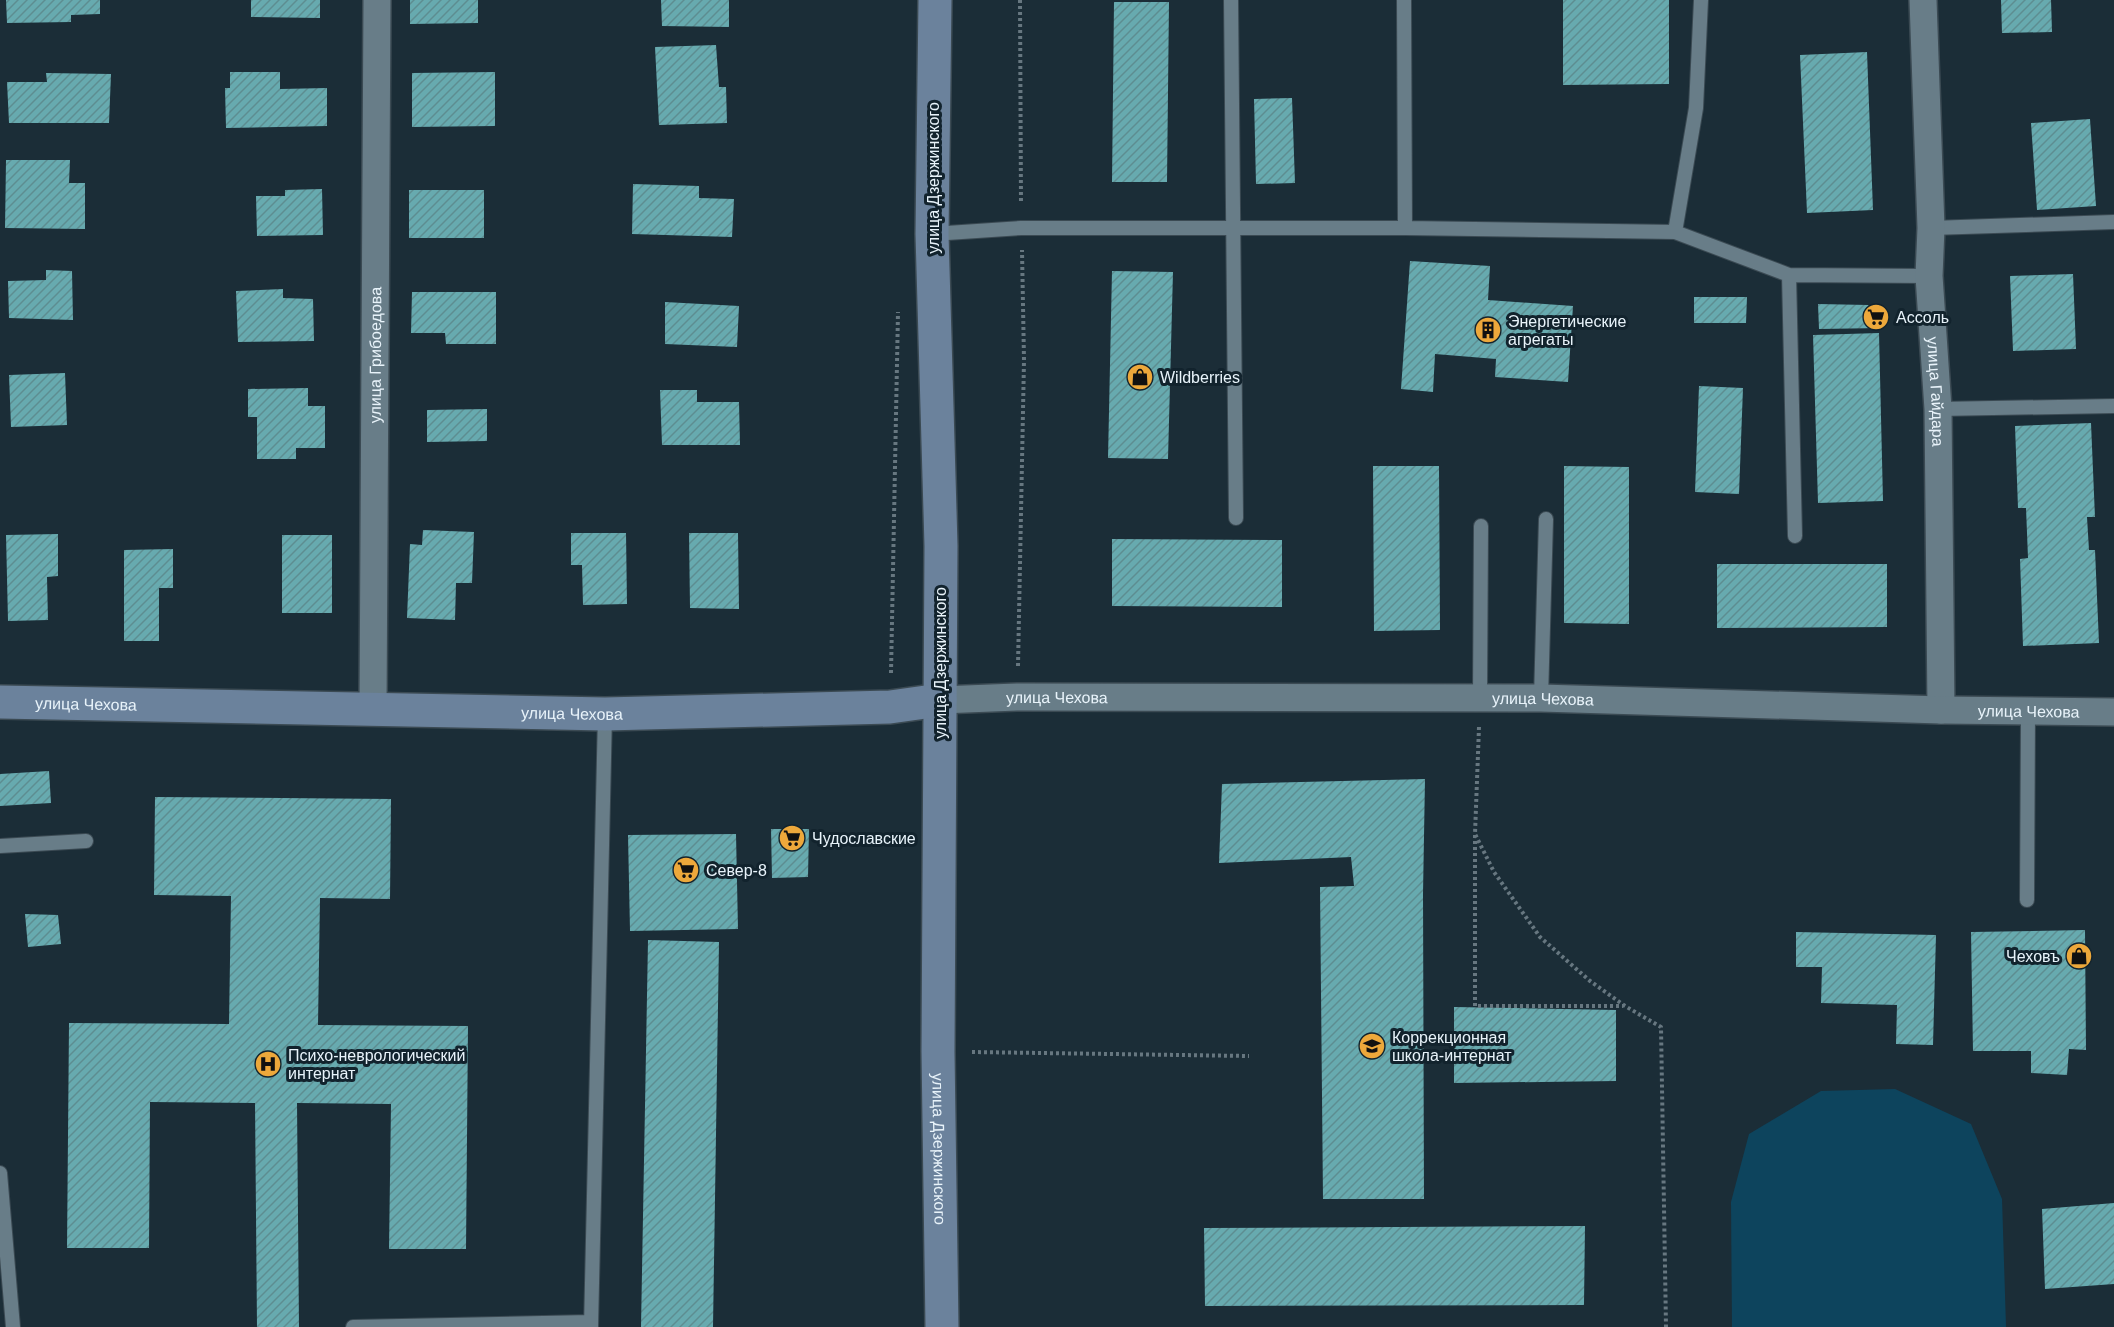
<svg xmlns="http://www.w3.org/2000/svg" width="2114" height="1327" viewBox="0 0 2114 1327" font-family="Arial,sans-serif">
<style>
.garden{fill:#0d445d}
.building{fill:url(#building-hatch)}
.lines{fill:none;stroke-linecap:round;stroke-linejoin:round}
.lane-casing{stroke:#3b4a53;stroke-width:16}
.street-casing{stroke:#3b4a53;stroke-width:30}
.secondary-casing{stroke:#3b4a53;stroke-width:36}
.path{stroke:#677780;stroke-width:4;stroke-dasharray:3 3;stroke-linecap:butt}
.lane{stroke:#687d88;stroke-width:14}
.street{stroke:#687d88;stroke-width:27}
.secondary{stroke:#6b829c;stroke-width:33}
.labels{text-anchor:middle;dominant-baseline:central;stroke-width:6;stroke-linejoin:round;paint-order:stroke}
.street-label{font-size:16px;fill:#e8f3fa;stroke:#12232d}
.poi-label{font-size:16px;fill:#e8f3fa;stroke:#12232d;text-anchor:start}
</style>
<defs>
<pattern id="building-hatch" width="6" height="6" patternUnits="userSpaceOnUse" patternTransform="scale(1.5)"><rect width="6" height="6" fill="#67aaaf"/><path d="M-1 1l2-2M0 6l6-6M5 7l2-2" fill="none" stroke="#5d8d91"/></pattern>
</defs>
<rect width="100%" height="100%" fill="#1b2d37"/>
<path class="garden" d="M1895,1089l76,35 31,75 4,128h-274l-1,-125 18,-68 72,-43z"/>
<path class="building" d="M6,0h94v14l-29,1v7l-64,1z
M251,0h69v18l-69,-1z
M410,0h68v23l-68,1z
M661,0h68v27l-67,-1z
M1563,0h106v84l-106,1z
M2001,0h50l1,32 -50,1z
M1114,2h55l-2,180h-55z
M716,45l3,42h7l1,36 -68,2 -4,-78z
M1867,52l6,158 -66,3 -7,-158z
M230,72h50v17l47,-1v38l-101,2 -1,-40h5z
M495,72v54l-83,1v-54z
M46,73l65,1 -2,49h-100l-2,-41h40z
M1292,98l3,85 -39,1 -2,-85z
M2090,119l6,87 -59,4 -6,-87z
M6,160h64l-1,23h16v46l-80,-1z
M633,184l66,2v12l35,1 -2,38 -100,-3z
M322,189l1,46 -66,1 -1,-40h29v-6z
M409,190h75v48h-75z
M1410,261l80,5 -2,34 85,6 -5,76 -73,-5 1,-18 -61,-5 -2,38 -32,-3z
M46,270l26,1 1,49 -64,-2 -1,-37 38,-1z
M1112,271l61,1 -5,187 -60,-1z
M2073,274l3,75 -63,2 -3,-75z
M283,289v9l30,1 1,42 -76,1 -2,-51z
M412,292h84v52h-50l-1,-11h-34z
M1694,297h53l-1,26h-52z
M665,302l74,4 -2,41 -72,-3z
M1818,304l50,1 15,14 -1,9 -63,1z
M1879,333l4,168 -65,2 -5,-168z
M65,373l2,52 -56,2 -2,-52z
M1699,386l44,2 -4,106 -44,-2z
M308,388v18h17v42h-29v11h-39v-42h-9v-28z
M660,390h37v12h42l1,43h-78z
M487,409v32l-60,1v-32z
M2091,423l4,94h-8l2,33h6l4,93 -76,3 -3,-87 8,-1 -2,-50h-8l-3,-82z
M1373,466h66l1,164 -66,1z
M1564,466l65,1v157l-65,-1z
M423,530l51,2 -2,51h-16l-1,37 -48,-2 3,-74 12,1z
M571,533h55l1,71 -44,1 -1,-40h-11z
M689,533h49l1,76 -49,-1z
M58,534v42l-11,1 1,43 -40,1 -2,-86z
M282,535h50v78h-50z
M1112,539l170,1v67l-170,-1z
M173,549v39h-14v53h-35v-91z
M1717,564h170v63l-170,1z
M49,771l2,32 -51,3v-32z
M1425,779l-2,115 1,305h-101l-3,-312 34,-1 -3,-29 -132,6 3,-79z
M155,797l236,2 -1,100 -70,-1 -2,127 150,1 -2,223h-77l2,-145 -94,-1 2,224h-42l-2,-224 -105,-1 -1,146h-82l2,-225 160,1 2,-128 -77,-1z
M771,829h38l-1,48 -36,1z
M736,834l2,95 -108,2 -2,-96z
M25,914l33,1 3,29 -33,3z
M2085,930l1,120 -17,-1 -2,26 -36,-2v-22h-58l-2,-119z
M1796,932l140,3 -3,110 -37,-1 1,-39 -76,-2 1,-36h-26z
M648,940l71,2 -6,385h-72z
M1454,1007l162,3v71l-162,2z
M2114,1203v81l-69,5 -3,-80z
M1585,1226l-1,79 -379,1 -1,-78z"/>
<g class="lines">
<defs>
<path id="lane" d="M1231,0l5,518
M1405,228l270,4 114,43 140,1
M1931,228l183,-6
M1675,232l21,-124 5,-108
M932,234l89,-6h384l-1,-228
M1789,275l6,261
M1938,409l176,-3
M1480,698l1,-172
M1541,698l5,-179
M0,846l86,-5
M2027,900l1,-188
M0,1173l13,154
M353,1327l237,-5
M591,1327l14,-613"/>
<g id="street">
<path id="s1" d="M1923,0l8,228 -2,48 9,133 3,301"/>
<path id="s2" d="M940,700l77,-3 524,1 400,12 173,2"/>
<path id="s3" d="M373,709l4,-709"/>
</g>
<g id="secondary">
<path id="s4" d="M935,0l-3,234 9,312 -3,506 4,275"/>
<path id="s5" d="M0,702l605,12 285,-7 50,-7"/>
</g>
</defs>
<use href="#lane" class="lane-casing"/>
<use href="#street" class="street-casing"/>
<use href="#secondary" class="secondary-casing"/>
<path class="path" d="M1020,0l1,204
M1018,666l6,-306 -2,-110
M891,673l7,-361
M1479,727l-4,107 19,38 46,65 50,44 35,25 36,21 5,300
M1475,835v171h148
M972,1052l277,4"/>
<use href="#lane" class="lane"/>
<use href="#street" class="street"/>
<use href="#secondary" class="secondary"/>
</g>
<defs>
<symbol id="supermarket-disc" viewBox="-11 -11 22 22"><circle r="9.5" fill="#eda83b" stroke="#12232d"/><path d="M-6-5.5h2.5l.6 2H6L4.5 2H-2.5L-4.4-4H-6ZM-1.5 3.2a1.3 1.3 0 1 0 .1 0ZM3 3.2a1.3 1.3 0 1 0 .1 0Z" fill="#111"/></symbol>
<symbol id="building-disc" viewBox="-11 -11 22 22"><circle r="9.5" fill="#eda83b" stroke="#12232d"/><path d="M-4-6H4V6H1V3H-1V6H-4ZM-2.5-4.3h1.7v1.8h-1.7ZM.8-4.3h1.7v1.8H.8ZM-2.5-1h1.7V.8h-1.7ZM.8-1h1.7V.8H.8Z" fill="#111"/></symbol>
<symbol id="shop-disc" viewBox="-11 -11 22 22"><circle r="9.5" fill="#eda83b" stroke="#12232d"/><path d="M-5-2.5h2.3a2.7 3.5 0 0 1 5.4 0H5L5.5 6h-11ZM-1.5-2.5h3a1.5 2.3 0 0 0-3 0Z" fill="#111"/></symbol>
<symbol id="school-disc" viewBox="-11 -11 22 22"><circle r="9.5" fill="#eda83b" stroke="#12232d"/><path d="M0-5L7-2L0 1L-7-2ZM-4 1L0 2.5L4 1V4Q0 6-4 4Z" fill="#111"/></symbol>
<symbol id="hospital-disc" viewBox="-11 -11 22 22"><circle r="9.5" fill="#eda83b" stroke="#12232d"/><path d="M-5-5h3v3.5h4V-5h3V5h-3V1.5h-4V5h-3Z" fill="#111"/></symbol>
</defs>
<g fill-rule="evenodd">
<use href="#supermarket-disc" x="1861" y="302" width="30" height="30"/>
<use href="#building-disc" x="1473" y="315" width="30" height="30"/>
<use href="#shop-disc" x="1125" y="362" width="30" height="30"/>
<use href="#supermarket-disc" x="777" y="823" width="30" height="30"/>
<use href="#supermarket-disc" x="671" y="855" width="30" height="30"/>
<use href="#shop-disc" x="2064" y="941" width="30" height="30"/>
<use href="#school-disc" x="1357" y="1031" width="30" height="30"/>
<use href="#hospital-disc" x="253" y="1049" width="30" height="30"/>
</g>
<g class="labels">
<g class="street-label">
<text transform="translate(933 178) rotate(-90)">улица Дзержинского</text>
<text stroke="none"><textPath href="#s3" startOffset="354">улица Грибоедова</textPath></text>
<text stroke="none"><textPath href="#s1" startOffset="392">улица Гайдара</textPath></text>
<text transform="translate(940 663) rotate(-90)">улица Дзержинского</text>
<text stroke="none"><textPath href="#s2" startOffset="117">улица Чехова</textPath></text>
<text stroke="none"><textPath href="#s2" startOffset="603">улица Чехова</textPath></text>
<text stroke="none"><textPath href="#s5" startOffset="86">улица Чехова</textPath></text>
<text stroke="none"><textPath href="#s2" startOffset="1089">улица Чехова</textPath></text>
<text stroke="none"><textPath href="#s5" startOffset="572">улица Чехова</textPath></text>
<text stroke="none"><textPath href="#s4" startOffset="1149">улица Дзержинского</textPath></text>
</g>
<g class="poi-label">
<text x="1896" y="317">Ассоль</text>
<text x="1508" y="321">Энергетические<tspan x="1508" dy="18">агрегаты</tspan></text>
<text x="1160" y="377">Wildberries</text>
<text x="812" y="838">Чудославские</text>
<text x="706" y="870">Север-8</text>
<text x="2060" y="956" text-anchor="end">Чеховъ</text>
<text x="1392" y="1037">Коррекционная<tspan x="1392" dy="18">школа-интернат</tspan></text>
<text x="288" y="1055">Психо-неврологический<tspan x="288" dy="18">интернат</tspan></text>
</g>
</g>
</svg>
